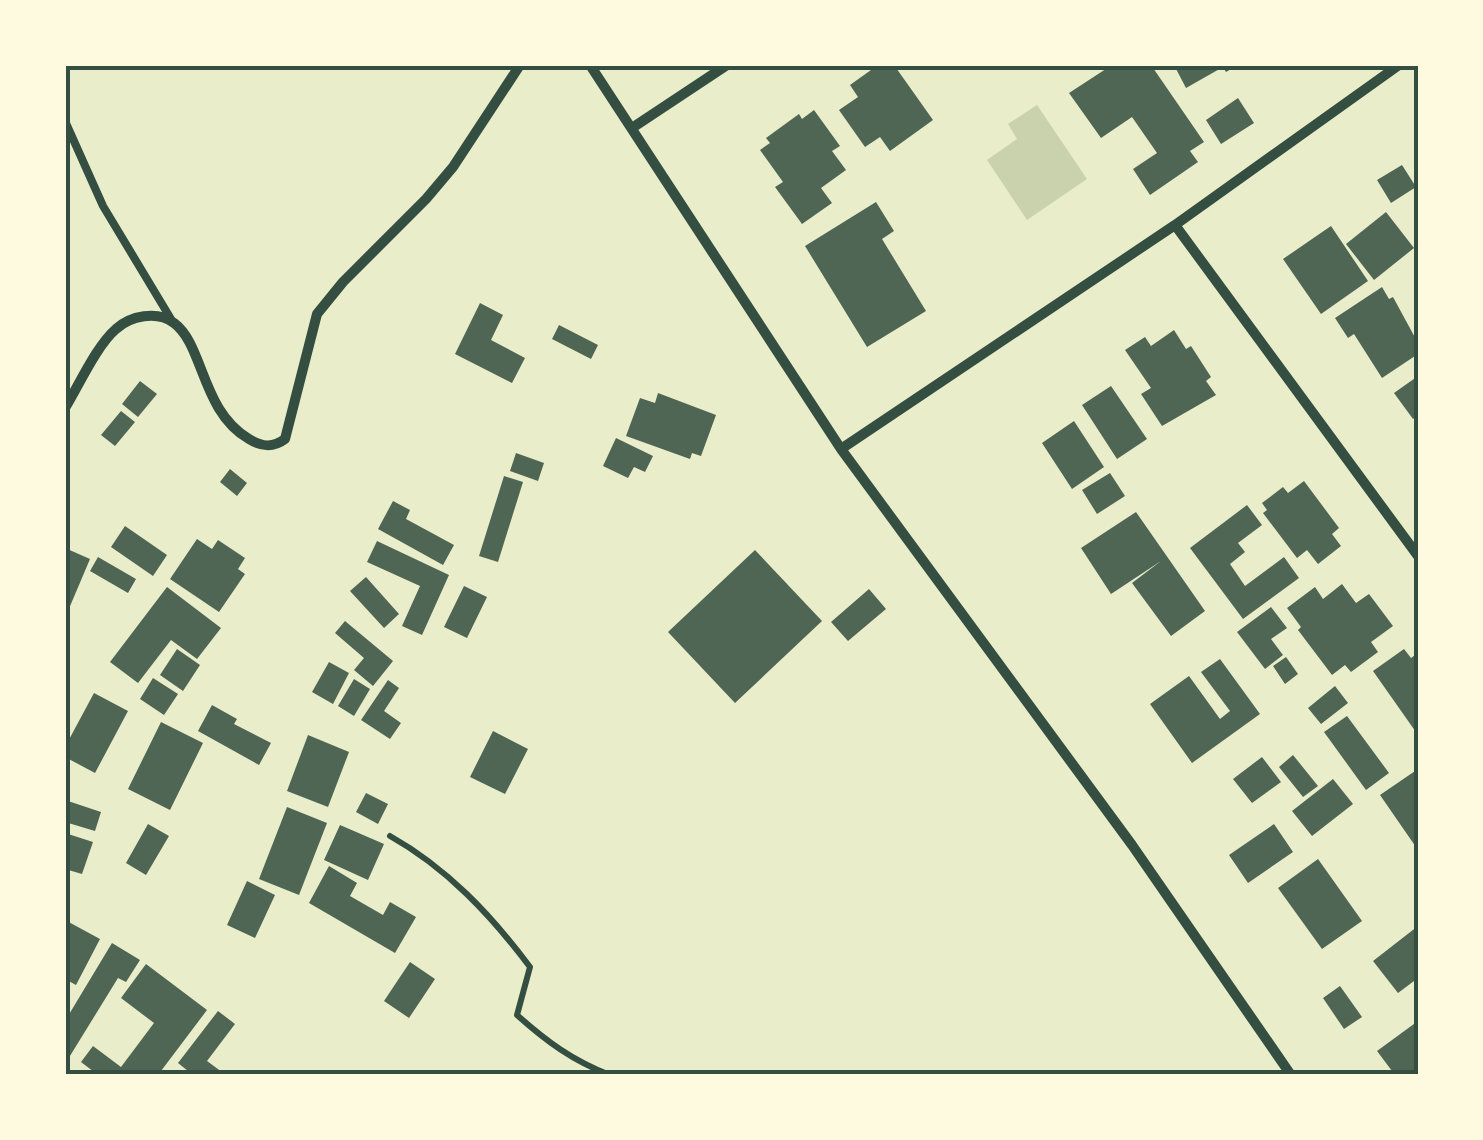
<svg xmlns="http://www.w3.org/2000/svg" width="1483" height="1140" viewBox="0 0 1483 1140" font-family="Manrope,sans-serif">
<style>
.green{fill:#cad2ad}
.building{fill:#4f6655}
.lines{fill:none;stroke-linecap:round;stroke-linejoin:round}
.path{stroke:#344e41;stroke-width:6}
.service{stroke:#344e41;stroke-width:8}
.minor{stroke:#344e41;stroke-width:10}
.neatline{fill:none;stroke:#344e41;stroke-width:4}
</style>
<rect width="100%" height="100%" fill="#e9edc9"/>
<path class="green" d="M1037,105l50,74 -60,41 -40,-60 30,-21 -9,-15z"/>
<path class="building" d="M878,65h16l39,55 -43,31 -10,-14 -15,10 -26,-37 19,-13 -8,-12z
M1112,65h39l53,77 -14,9 8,11 -48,33 -17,-26 24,-16 -25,-36 -31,21 -32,-45z
M1174,65h64l-12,7 -3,-5 -37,21z
M1238,98l16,25 -33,21 -15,-24z
M814,110l26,36 -8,5 14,19 -25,18 11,15 -30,21 -27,-37 8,-5 -23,-32 10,-7 -4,-5 33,-24 3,5z
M1402,165l14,22 -25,16 -14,-23z
M876,202l18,29 -12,8 44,72 -59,36 -62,-101z
M1386,212l28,36 -40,32 -28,-36z
M1331,226l37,55 -47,33 -38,-55z
M1382,287l7,12 4,-2 25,46v11l-36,24 -28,-44 -6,4 -13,-20z
M480,303l23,12 -12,25 34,18 -13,25 -57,-29z
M559,325l39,20 -7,14 -39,-20z
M1174,330l12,19 5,-3 20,31 -5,4 10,14 -54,31 -21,-32 10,-6 -26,-38 20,-13 6,9z
M1418,376v39l-5,4 -19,-26z
M140,381l17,13 -19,23 -16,-13z
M1111,386l36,53 -30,20 -35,-54z
M658,393l58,22 -15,41 -9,-3 -2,6 -64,-23 14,-38 15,5z
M121,411l14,11 -20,24 -14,-11z
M1074,421l30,46 -32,22 -30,-46z
M616,438l37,18 -8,16 -11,-5 -6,11 -25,-12z
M516,453l28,10 -6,18 -28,-10z
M230,469l17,14 -10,13 -17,-14z
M1110,473l15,23 -28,18 -15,-24z
M504,476l19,6 -25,80 -19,-6z
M1304,481l35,47 -7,6 9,12 -23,18 -11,-14 -10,8 -34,-45 4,-3 -5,-7 21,-16 5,6z
M393,501l17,9 -4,9 48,26 -11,20 -65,-36z
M1247,505l15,20 -24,18 7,9 -15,12 15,22 39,-29 15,21 -56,41 -53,-71z
M1136,512l69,99 -34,25 -39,-53 29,-22 -50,33 -30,-46z
M125,526l42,29 -14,21 -42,-29z
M197,539l15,10 6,-9 27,18 -7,11 7,5 -26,38 -49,-33z
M377,541l72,34 -27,60 -20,-9 18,-40 -53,-24z
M65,548l25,11 -25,59z
M755,550l67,71 -87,82 -67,-71z
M98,557l38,22 -8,14 -38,-22z
M366,577l33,37 -15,14 -34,-37z
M1342,584l14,19 13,-9 24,32 -22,16 7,10 -27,20 -6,-7 -13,10 -34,-45 3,-3 -14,-19 28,-21 8,12z
M464,586l23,11 -20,41 -23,-11z
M167,587l54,41 -24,31 -26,-19 -33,43 -28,-21z
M869,589l17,20 -38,32 -17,-19z
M1271,607l16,21 -16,11 12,16 -18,14 -28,-37z
M345,621l48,40 -20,25 -19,-16 10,-12 -29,-25z
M177,649l23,16 -17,26 -23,-16z
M1404,649l7,9 7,-5v82l-45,-64z
M1286,657l12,17 -13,10 -12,-18z
M1220,659l40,55 -68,49 -42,-59 39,-28 31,43 10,-8 -29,-39z
M329,662l20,11 -16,31 -21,-12z
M153,678l25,16 -14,21 -24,-16z
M354,679l16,10 -16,27 -16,-10z
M388,680l11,8 -15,23 17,12 -11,16 -29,-19z
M1335,686l13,17 -27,21 -13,-16z
M94,693l34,18 -33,62 -30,-16v-10z
M212,705l25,14 -3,5 37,19 -12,22 -61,-34z
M1347,716l42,57 -23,17 -42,-58z
M161,722l42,21 -33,67 -42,-21z
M493,731l35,18 -23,45 -35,-17z
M308,735l41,17 -21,55 -41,-16z
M1293,755l25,31 -15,11 -24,-30z
M1262,757l19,25 -29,21 -19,-24z
M1418,769v81l-38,-55z
M1333,779l20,25 -41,32 -20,-25z
M366,793l22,11 -10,20 -22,-12z
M65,800l36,12 -6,19 -30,-9z
M287,807l40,16 -28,72 -40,-16z
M148,824l21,12 -23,39 -20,-12z
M1274,824l19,28 -45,31 -19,-28z
M340,825l44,19 -16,36 -44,-20z
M65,833l28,9 -11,32 -17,-5z
M1318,859l44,62 -40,28 -44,-61z
M329,866l28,17 -7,13 33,19 7,-13 26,15 -21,36 -86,-50z
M247,881l28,14 -20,43 -28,-13z
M65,920l35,19 -24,46 -11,-6z
M1418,926v52l-20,15 -25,-32z
M112,943l28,17 -14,22 -8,-4 -53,86v-43z
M410,962l25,17 -26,39 -25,-17z
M146,964l61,46 -49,65h-60l-17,-13 12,-16 28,21 33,-44 -33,-25z
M1340,986l22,31 -18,12 -21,-31z
M218,1011l17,13 -28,37 19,14h-33l-15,-12z
M1418,1021v54h-23l-18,-24z"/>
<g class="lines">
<path class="path" d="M390,836c57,32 101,79 140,131l-13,48c29,26 56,46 93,60"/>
<path class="service" d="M65,121l38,85 68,113"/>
<path class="minor" d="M590,65l251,384 291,396 159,230
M632,128l95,-63
M1175,225l243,331
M65,408c14,-23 32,-63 51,-79 14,-13 41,-19 58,-6 30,22 27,88 75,116 13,8 24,9 36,0l32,-125 26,-32 83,-83 27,-32 67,-102
M841,449l334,-224 224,-160"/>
</g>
<rect width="1483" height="1140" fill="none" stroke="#fefae0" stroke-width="135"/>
<rect x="68" y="68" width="1348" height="1004" class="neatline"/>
</svg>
